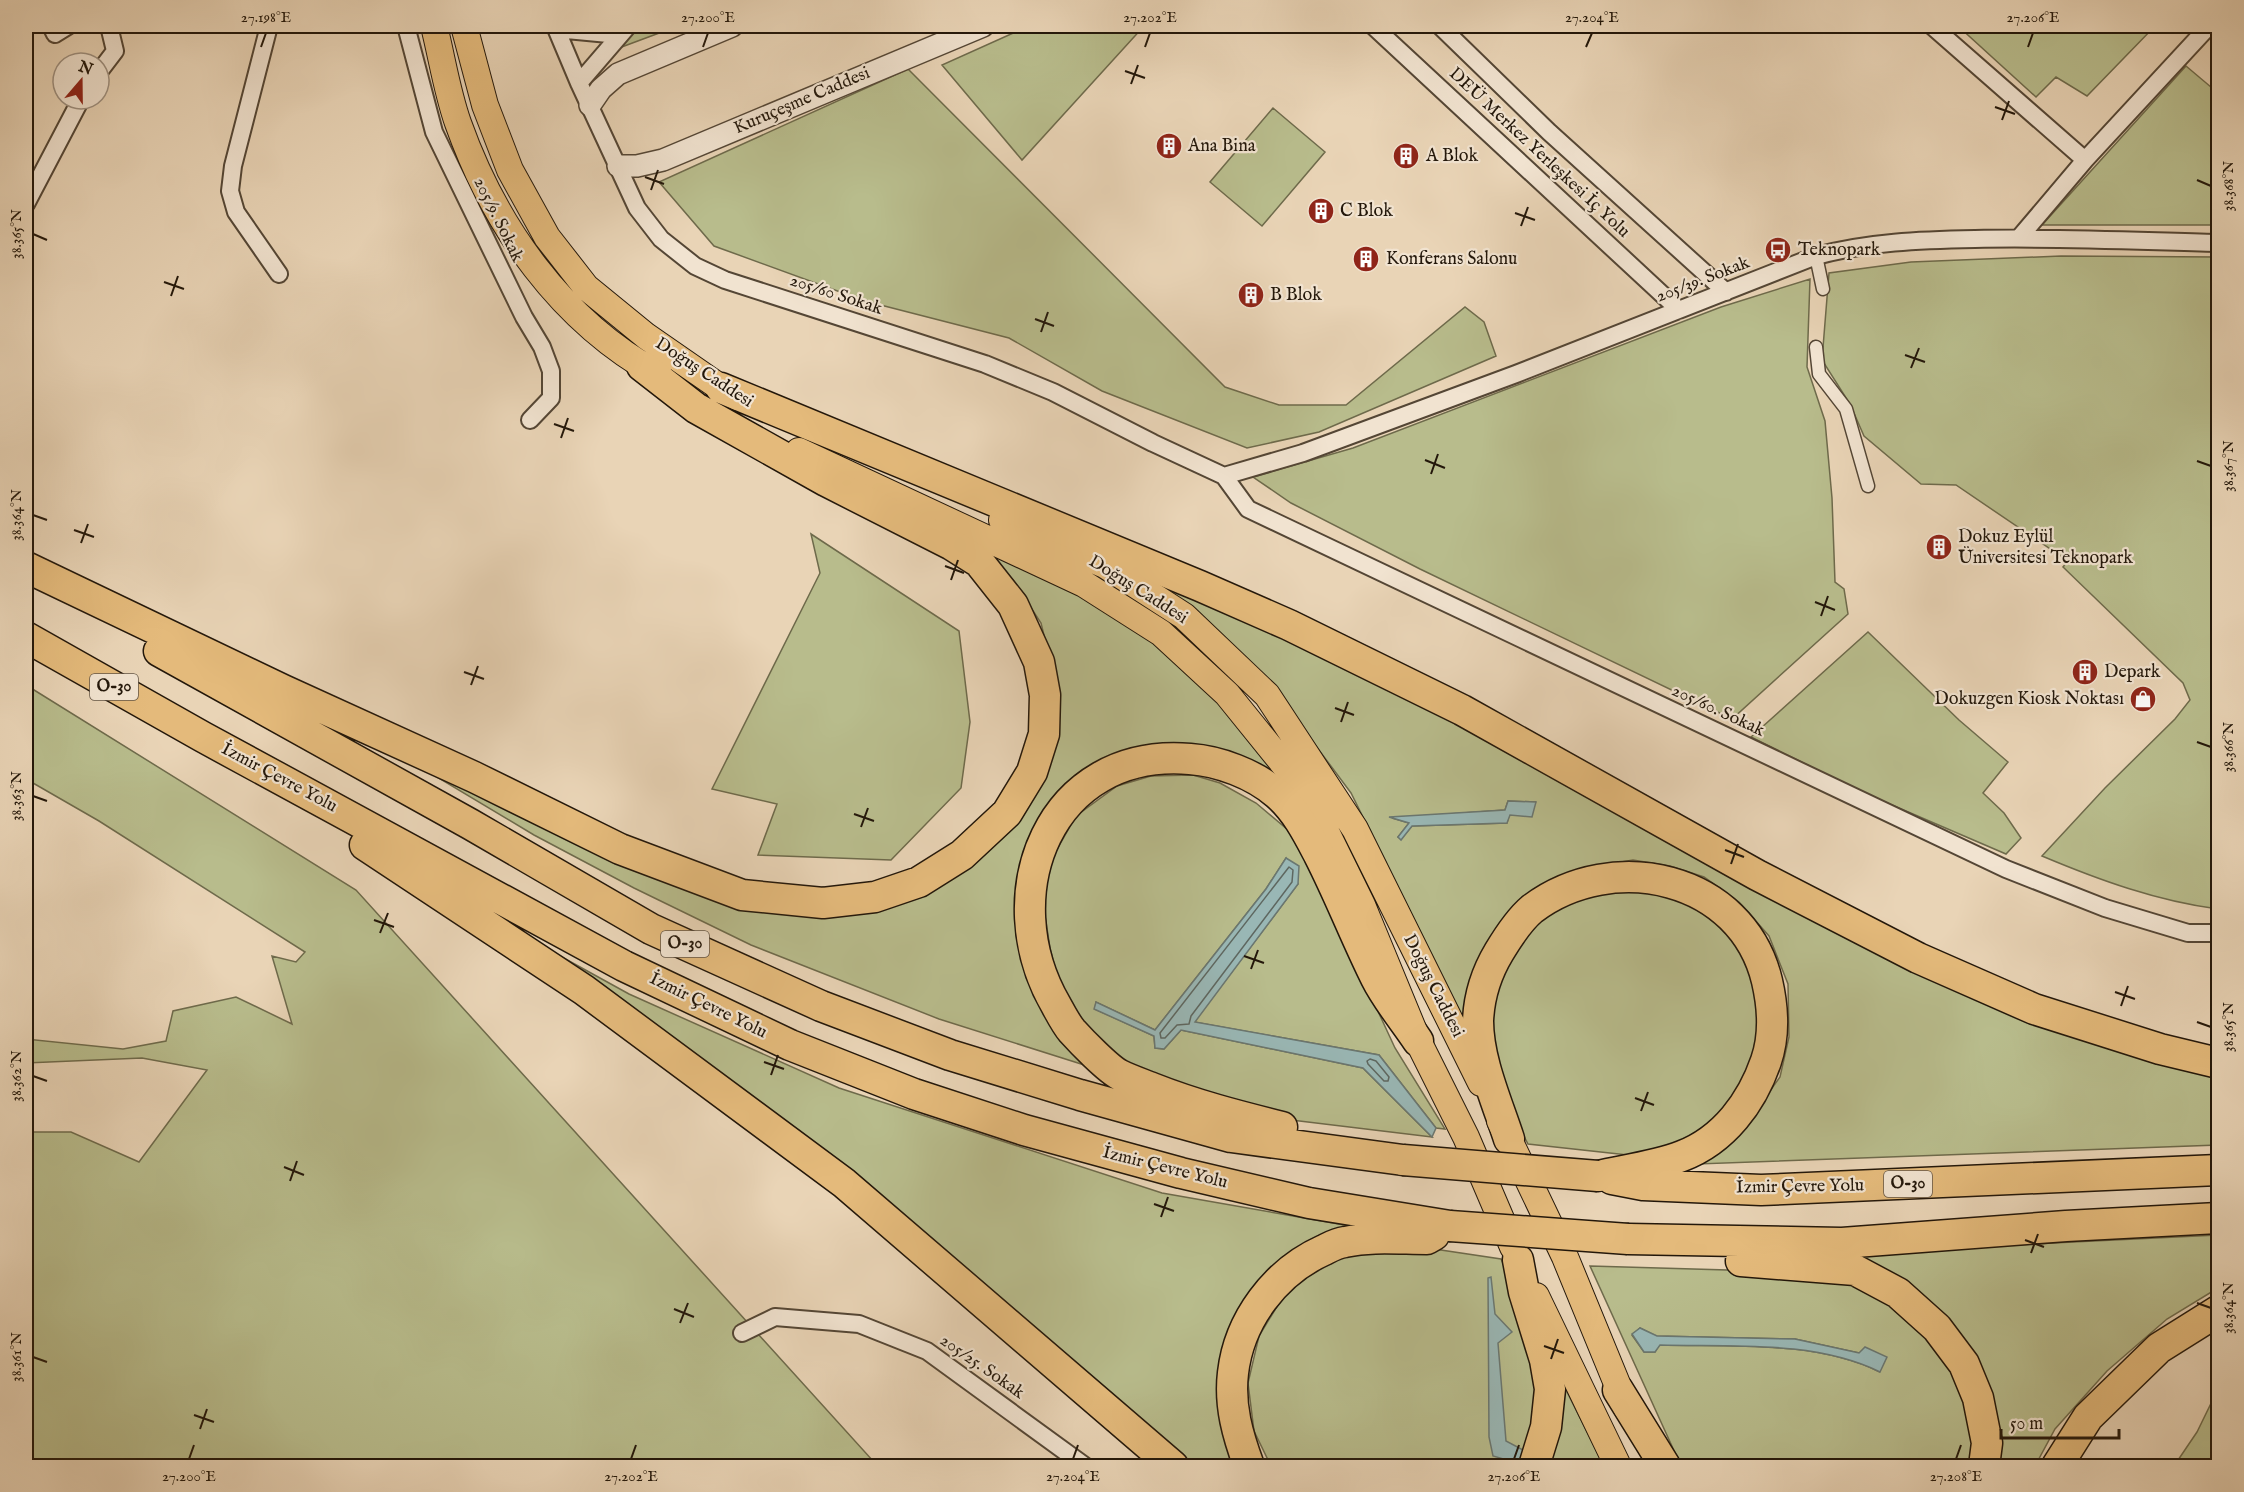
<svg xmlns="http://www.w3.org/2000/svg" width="2244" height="1492" viewBox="0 0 2244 1492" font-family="'IM FELL English',serif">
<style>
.green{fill:#b8bc8c;stroke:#6e6a4b;stroke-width:1.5;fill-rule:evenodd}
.water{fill:#99b7b5;stroke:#6a7771;stroke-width:1.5}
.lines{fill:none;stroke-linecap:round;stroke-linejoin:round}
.shore{stroke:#5e6760;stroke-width:1.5}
.pedestrian-casing{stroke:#544635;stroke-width:15}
.minor-casing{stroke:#544635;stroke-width:20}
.tertiary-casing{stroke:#544635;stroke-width:24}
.primary-casing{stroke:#23170a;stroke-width:28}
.motorway-casing{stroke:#23170a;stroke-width:33}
.pedestrian{stroke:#f1e3d0;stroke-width:12}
.minor{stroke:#f1e3d0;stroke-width:16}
.tertiary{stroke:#f1e3d0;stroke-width:21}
.primary{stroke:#e4ba7b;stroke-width:26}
.motorway{stroke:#e4ba7b;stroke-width:30}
.motorway-bridge-casing{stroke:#23170a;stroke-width:33;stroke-linecap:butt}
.motorway-bridge{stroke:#e4ba7b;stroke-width:30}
.ticks{fill:none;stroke:#23170a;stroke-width:2}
.labels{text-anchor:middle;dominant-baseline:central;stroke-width:4.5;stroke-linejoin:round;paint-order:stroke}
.shield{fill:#f1e3d0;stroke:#615445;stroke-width:1.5}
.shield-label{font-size:16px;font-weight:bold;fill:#23170a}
.street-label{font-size:18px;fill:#23170a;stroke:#f1e3d0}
.poi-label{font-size:18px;fill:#23170a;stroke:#f1e3d0;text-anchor:start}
.neatline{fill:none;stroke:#23170a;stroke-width:2}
.ticks-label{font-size:15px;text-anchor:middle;fill:#23170a}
</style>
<rect width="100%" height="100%" fill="#e9d4b6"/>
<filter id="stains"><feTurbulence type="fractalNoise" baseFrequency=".00333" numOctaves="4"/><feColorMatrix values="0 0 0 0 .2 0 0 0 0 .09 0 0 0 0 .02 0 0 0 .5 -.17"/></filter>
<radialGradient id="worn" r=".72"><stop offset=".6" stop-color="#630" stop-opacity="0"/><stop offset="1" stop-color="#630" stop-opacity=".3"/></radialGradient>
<path class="green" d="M640,26h38l-59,22z
M1029,26h115l-122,134 -80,-95z
M1958,26h197l-68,70 -31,-19 -20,20z
M2186,66l32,27v132h-176z
M908,69l317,318 54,18h67l119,-98 19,15 12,34 -177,76 -72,16 -145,-57 -93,-53 -144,-37 -151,-55 -55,-64z
M1273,108l52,44 -63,74 -52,-44z
M2061,256l157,1v652c-61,-8 -119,-29 -176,-53l63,-68 70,-69 15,-19 -7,-17 -120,-116 5,-6 -112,-76 -35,-1 -57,-48 -14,-32 -28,-44 7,-87 82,-11z
M1810,279l-3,88 18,54 7,77 3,84 9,7 4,25 -116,105 -312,-150 -129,-66 -38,-26 100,-29 368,-141z
M811,534l148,97 11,91 -9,66 -70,72 -133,-5 19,-51 -65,-15 108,-216z
M969,538l165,83 97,93 66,84 -62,-40 -147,17 -65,146 77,149 -161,-51 -188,-74 -117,-57 -100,-53 -179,-107 174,84 312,98 168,-83 47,-143 -15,-61 -28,-43z
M1112,559l179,75 508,275 419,167v69l-520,19 59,-55 23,-32 9,-40 -1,-53 -19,-48 -30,-34 -35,-25 -34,-11 -37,-6 -42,7 -42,17 -80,147 -118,-238 -79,-106zM1508,801l28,1 -27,13 -2,8 -95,3 -11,13 -3,-2 11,-14 -17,-5 113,-8z
M1868,632l91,88 49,42 -25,31 21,20 17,25 -15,16 -142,-61 -113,-56z
M26,685l330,205 517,571 10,5h-857v-334h45l68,30 68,-92 -65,-12 -116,5v-24l97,10 43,-8 7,-30 63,-14 56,27 -20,-68 24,6 9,-10 -206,-131 -73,-42z
M1193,775l27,8 36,20 32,27 24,39 83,179 50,81 -9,-1 -57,-73 -185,-33 104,-138 -12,-26 -20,31 -111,141 -59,-28 -1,7 59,27 1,12 9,1 17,-19 182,38 69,69 -149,-18 -109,-32 -58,-29 -37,-37 -20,-37 -9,-36 -7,-46 8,-42 25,-44 41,-30 34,-10z
M1643,889l45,14 37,27 26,38 11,42 -18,84 -65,56 -42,6 -109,-12 -17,-32 -21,-87 7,-45 22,-41 35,-30 43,-18z
M531,940l98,54 210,94 323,105 188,33 -3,6 -100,77 -1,157h-51l-345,-294z
M2218,1235v53l-51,31 -60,52 -52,58 -20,37h-40l-20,-106 -145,-106z
M1414,1246l87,13 12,26 27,89 -9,71 -13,21h-247l-17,-35 -6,-48 11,-47 25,-41 15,-16 44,-26z
M1590,1266l239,7 64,27 61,66 22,46 4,54h-299zM1640,1328l16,8 139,3 64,14 21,19c-65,-32 -150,-25 -221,-27l-4,7h-11l-12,-17z
M1559,1376l45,90h-61z
M2218,1389v77h-44l23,-34z"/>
<path class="water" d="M1508,801l28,1 -4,15 -22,-2 -3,8 -95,3 -11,14 -3,-3 11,-14 -20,-6 116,-7z
M1286,858l13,8 -1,18 -103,138 184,33 57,73 -4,9 -69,-69 -182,-38 -17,19 -9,-1 -1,-12 -60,-27 2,-7 59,28 111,-141z
M1491,1277l4,37 17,18 -14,11 8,98 19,10 -8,12 -24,-7 -4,-19 -1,-159z
M1640,1328l17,8 138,3 64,14 6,-6 22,10 -7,15c-65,-32 -149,-25 -220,-27l-5,7h-11l-12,-18z"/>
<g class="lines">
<path class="shore" d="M1289,867l4,3 -1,12 -101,134 -2,8 -12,1 -12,13h-4l-1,-5z
M1370,1059l6,2 13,16 -1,4h-4l-16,-17 -1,-3z"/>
<defs>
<path id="pedestrian" d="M1816,256l7,33
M1816,347l3,27 27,35 22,77"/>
<path id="minor" d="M51,26l4,8 13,-8
M269,26l-36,140 -3,25 6,21 43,62
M406,26l28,106 90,185 18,30 9,24v27l-21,22
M555,26l24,57 58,125 24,31 34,27 30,14 260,84 68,28 100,51 71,33 24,33 758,360 99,39 83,25h30
M1373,26l306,284
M1440,26l109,106 177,160
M1932,26l153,134
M556,29l63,6
M99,72l16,-21 -6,-25
M579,83l49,-57
M26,204l55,-105
M2019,238l66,-78 124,-134
M1224,476l79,-23 213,-79 300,-118c52,-14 104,-16 159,-17 81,-2 162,2 243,4
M742,1333l33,-16 84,7 68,27 158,115"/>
<path id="tertiary" d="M590,105l11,-16 17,-15 114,-48
M618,166h19l26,-6 320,-134"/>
<path id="primary" d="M434,26c8,32 13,66 24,97 37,104 103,198 201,252
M464,26l21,79 25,65 37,67 39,50 60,49 75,52 17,9
M799,451l285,133 77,49 66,61 80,99 55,112 56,136 48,96 47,110
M1002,520l103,45 79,51 83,79 88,134 126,254
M1500,1121l65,136 62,151
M1536,1296l82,170"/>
<path id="motorway" d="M721,388l479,198 89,39 173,85 295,165 161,83 116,51 126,40 58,14
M26,567l257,123 191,87 146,72 122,46 81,8 52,-6 44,-15 43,-27 45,-42 25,-41 12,-38 1,-39 -6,-33 -26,-57 -34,-43 -27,-17 -126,-64 -130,-73 -54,-42
M26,637l177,100 421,229 166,79 124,49 110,36 157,43 128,30 141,23
M159,651l311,173 181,105 170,77 129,49 130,40 151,42 172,23
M365,845l219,145 260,193 329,283
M1282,1127c-44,-11 -87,-22 -130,-39 -10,-4 -22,-8 -32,-13 -12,-6 -39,-34 -48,-44 -6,-7 -11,-17 -16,-26 -64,-110 -7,-258 134,-246 29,2 64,15 87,35 19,16 31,40 42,61 21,41 37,83 57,123 11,22 28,42 42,63
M1509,1139c-12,-37 -31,-79 -31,-118 1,-24 9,-49 21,-69 9,-15 20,-32 33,-43 81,-61 210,-33 235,72 6,26 8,54 -1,80 -14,41 -42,79 -84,95 -26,10 -57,14 -84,20
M1612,1179l31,6 118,5 457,-20
M1628,1239l214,4 224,-17 152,-8
M1518,1260l6,32 21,68 5,29 -4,38 -12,39
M1741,1261l114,9 43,23 39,35 27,36 14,34 9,45 -3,23
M1618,1390l47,76
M1249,1466c-11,-30 -20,-60 -16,-93 6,-53 42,-101 91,-123 6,-3 13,-7 21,-8 26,-6 55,-3 82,-3l7,-4
M2057,1466l31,-49 71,-69 59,-37"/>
</defs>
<use href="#pedestrian" class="pedestrian-casing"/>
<use href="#minor" class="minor-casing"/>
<use href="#tertiary" class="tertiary-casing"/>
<use href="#primary" class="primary-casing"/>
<use href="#motorway" class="motorway-casing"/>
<use href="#pedestrian" class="pedestrian"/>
<use href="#minor" class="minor"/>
<use href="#tertiary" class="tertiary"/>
<use href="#primary" class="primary"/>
<use href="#motorway" class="motorway"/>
<defs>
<path id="motorway-bridge" d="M1403,1160l195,16
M1450,1226l178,13"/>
</defs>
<use href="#motorway-bridge" class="motorway-bridge-casing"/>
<use href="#motorway-bridge" class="motorway-bridge"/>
</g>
<path class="ticks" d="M261,47l5,-14M703,47l5,-14M1145,47l5,-14M1586,47l6,-14M2028,47l5,-14M1125,71l20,7M1131,84l7,-19M1995,107l20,7M2002,120l7,-19M645,177l19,7M2197,180l14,6M651,190l7,-20M1515,213l20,7M1521,226l7,-19M33,234l14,6M164,282l20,7M171,296l7,-20M1035,319l19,7M1041,332l7,-20M1905,355l20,7M1911,368l8,-20M554,424l20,7M561,438l7,-20M1425,460l20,8M2197,461l14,5M1431,474l7,-20M33,515l14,5M74,530l20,7M81,543l7,-19M945,566l19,7M951,580l7,-20M1815,602l20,8M1821,616l7,-20M464,672l20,7M471,685l7,-19M1335,708l19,7M1341,722l7,-20M2197,742l14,5M33,796l14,5M854,814l20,7M861,827l7,-19M1725,850l19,7M1731,864l7,-20M374,920l20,7M380,933l8,-20M1244,956l20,7M1251,969l7,-19M2115,992l20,7M2121,1006l7,-20M2197,1022l14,5M764,1062l20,7M771,1075l7,-20M33,1076l14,5M1635,1098l19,7M1641,1111l7,-19M284,1167l20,8M290,1181l7,-20M1154,1204l20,7M1161,1217l7,-20M2025,1240l19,7M2031,1253l7,-19M2197,1303l14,5M674,1309l20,8M680,1323l8,-20M1544,1346l20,7M33,1357l14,5M1551,1359l7,-20M194,1415l20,7M200,1429l7,-20M189,1459l5,-14M631,1459l5,-14M1073,1459l5,-14M1514,1459l5,-14M1956,1459l5,-14"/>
<defs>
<symbol id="building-disc" viewBox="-11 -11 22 22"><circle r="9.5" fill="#8f2418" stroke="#f1e3d0"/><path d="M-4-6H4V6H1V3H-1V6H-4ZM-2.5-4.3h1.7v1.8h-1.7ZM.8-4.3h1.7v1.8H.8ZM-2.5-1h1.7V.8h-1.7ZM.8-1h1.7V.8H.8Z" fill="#fff"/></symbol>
<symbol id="bus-disc" viewBox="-11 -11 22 22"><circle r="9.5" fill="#8f2418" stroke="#f1e3d0"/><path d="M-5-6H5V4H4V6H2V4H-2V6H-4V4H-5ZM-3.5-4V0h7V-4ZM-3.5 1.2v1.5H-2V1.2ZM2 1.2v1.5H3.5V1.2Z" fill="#fff"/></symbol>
<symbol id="shop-disc" viewBox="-11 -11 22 22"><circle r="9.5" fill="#8f2418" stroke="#f1e3d0"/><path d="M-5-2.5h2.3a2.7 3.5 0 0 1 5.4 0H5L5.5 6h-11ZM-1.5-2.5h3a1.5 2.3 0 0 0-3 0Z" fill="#fff"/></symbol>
</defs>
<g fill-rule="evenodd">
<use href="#building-disc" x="1154" y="131" width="30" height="30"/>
<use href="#building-disc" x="1391" y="141" width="30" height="30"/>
<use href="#building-disc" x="1306" y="196" width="30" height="30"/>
<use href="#bus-disc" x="1763" y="235" width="30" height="30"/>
<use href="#building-disc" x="1351" y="244" width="30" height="30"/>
<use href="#building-disc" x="1236" y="280" width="30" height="30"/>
<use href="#building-disc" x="1924" y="532" width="30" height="30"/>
<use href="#building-disc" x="2070" y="657" width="30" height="30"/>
<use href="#shop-disc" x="2128" y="684" width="30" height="30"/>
</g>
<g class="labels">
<g class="shield">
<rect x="90" y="674" width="48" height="26" rx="4.5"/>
<rect x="661" y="931" width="48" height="26" rx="4.5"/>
<rect x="1884" y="1171" width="48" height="26" rx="4.5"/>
</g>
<g class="shield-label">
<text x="114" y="687">O-30</text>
<text x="685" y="944">O-30</text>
<text x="1908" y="1184">O-30</text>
</g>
<g class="street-label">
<text transform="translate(802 101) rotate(-23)">Kuruçeşme Caddesi</text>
<text transform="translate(1539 153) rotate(43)">DEÜ Merkez Yerleşkesi İç Yolu</text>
<text transform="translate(498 220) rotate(64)">205/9. Sokak</text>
<text transform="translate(1703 280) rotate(-21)">205/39. Sokak</text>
<text transform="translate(836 295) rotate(18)">205/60 Sokak</text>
<text transform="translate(704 373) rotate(33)">Doğuş Caddesi</text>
<text transform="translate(1138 590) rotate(32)">Doğuş Caddesi</text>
<text transform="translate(1718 711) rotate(25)">205/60. Sokak</text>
<text transform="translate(279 778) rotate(28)">İzmir Çevre Yolu</text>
<text transform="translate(1433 986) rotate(63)">Doğuş Caddesi</text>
<text transform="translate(708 1006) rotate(26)">İzmir Çevre Yolu</text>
<text transform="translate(1165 1168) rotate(14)">İzmir Çevre Yolu</text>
<text transform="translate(1800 1187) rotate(-1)">İzmir Çevre Yolu</text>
<text transform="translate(982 1367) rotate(35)">205/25. Sokak</text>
</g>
<g class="poi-label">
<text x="1188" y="146">Ana Bina</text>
<text x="1426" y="156">A Blok</text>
<text x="1340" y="211">C Blok</text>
<text x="1798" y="250">Teknopark</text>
<text x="1386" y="259">Konferans Salonu</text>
<text x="1270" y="295">B Blok</text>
<text x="1958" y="537">Dokuz Eylül<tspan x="1958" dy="21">Üniversitesi Teknopark</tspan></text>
<text x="2104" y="672">Depark</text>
<text x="2124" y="699" text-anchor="end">Dokuzgen Kiosk Noktası</text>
</g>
</g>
<rect width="2244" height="1492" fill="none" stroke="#e9d4b6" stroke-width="66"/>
<g transform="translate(81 81) rotate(20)"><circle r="28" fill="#f1e3d0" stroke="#9f9181" stroke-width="1.5"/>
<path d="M0-4.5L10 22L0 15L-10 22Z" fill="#8f2418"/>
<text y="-9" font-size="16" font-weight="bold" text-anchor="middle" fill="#23170a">N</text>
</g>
<path d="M2001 1429v9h118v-9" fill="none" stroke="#23170a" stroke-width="3"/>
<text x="2010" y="1429" font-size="18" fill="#23170a" stroke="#f1e3d0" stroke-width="4.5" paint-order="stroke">50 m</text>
<rect x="33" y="33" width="2178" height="1426" class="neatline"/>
<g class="ticks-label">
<text x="266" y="22">27.198°E</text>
<text x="708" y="22">27.200°E</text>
<text x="1150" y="22">27.202°E</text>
<text x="1592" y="22">27.204°E</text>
<text x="2033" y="22">27.206°E</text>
<text transform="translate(2228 186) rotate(-90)" y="5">38.368°N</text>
<text transform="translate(16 234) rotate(-90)" y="5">38.365°N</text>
<text transform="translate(2228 466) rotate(-90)" y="5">38.367°N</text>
<text transform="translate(16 515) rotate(-90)" y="5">38.364°N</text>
<text transform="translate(2228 747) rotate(-90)" y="5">38.366°N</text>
<text transform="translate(16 796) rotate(-90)" y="5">38.363°N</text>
<text transform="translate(2228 1027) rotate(-90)" y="5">38.365°N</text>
<text transform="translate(16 1076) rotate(-90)" y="5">38.362°N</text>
<text transform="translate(2228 1308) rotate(-90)" y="5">38.364°N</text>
<text transform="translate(16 1357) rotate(-90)" y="5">38.361°N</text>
<text x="189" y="1481">27.200°E</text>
<text x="631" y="1481">27.202°E</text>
<text x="1073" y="1481">27.204°E</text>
<text x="1514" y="1481">27.206°E</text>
<text x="1956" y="1481">27.208°E</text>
</g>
<rect width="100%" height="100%" filter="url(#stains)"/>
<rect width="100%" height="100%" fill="url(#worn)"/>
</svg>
